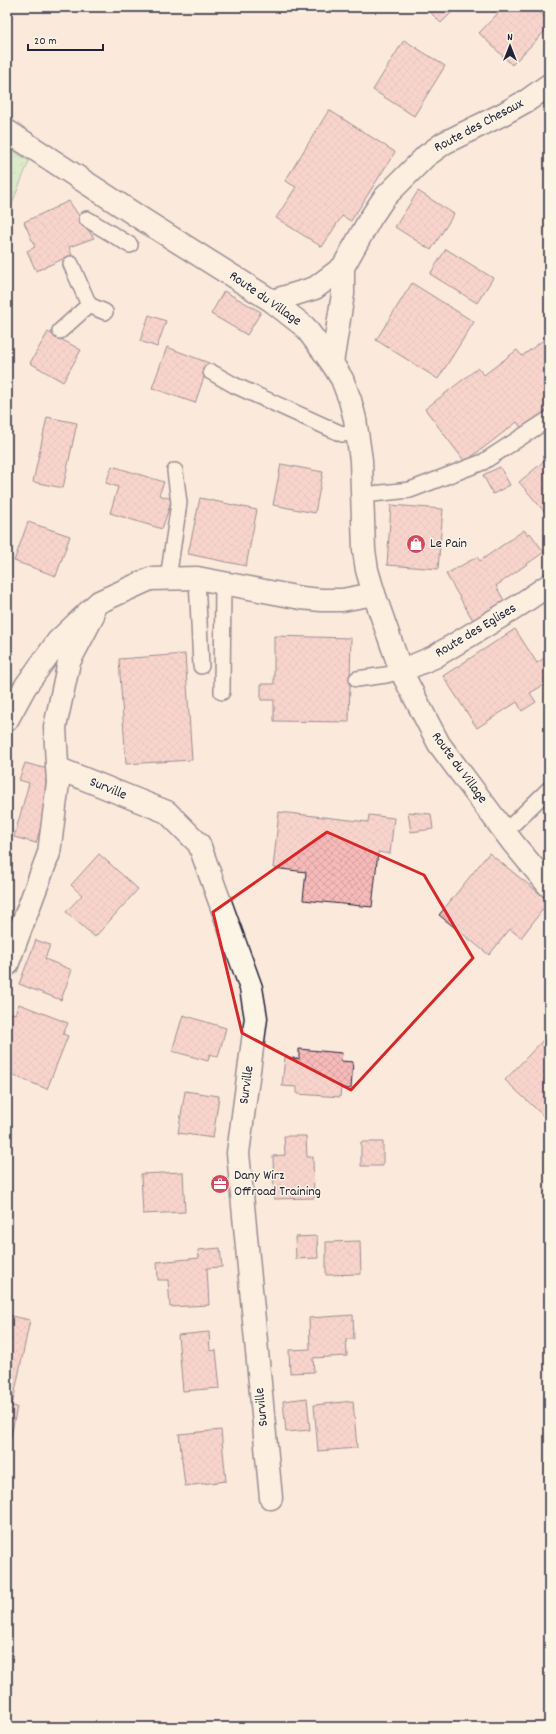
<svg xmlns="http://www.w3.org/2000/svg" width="556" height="1734" viewBox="0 0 556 1734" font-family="Dekko,sans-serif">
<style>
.forest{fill:url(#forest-crowns);stroke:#6a8675}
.building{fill:url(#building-cross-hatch);stroke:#22223b}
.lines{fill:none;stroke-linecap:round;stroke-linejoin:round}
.service-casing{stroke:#22223b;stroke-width:18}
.minor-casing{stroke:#22223b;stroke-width:25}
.tertiary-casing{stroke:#22223b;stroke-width:25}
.service{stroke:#fcf5e5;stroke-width:15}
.minor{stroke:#fcf5e5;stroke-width:22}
.tertiary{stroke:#fcf5e5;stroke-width:22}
.marked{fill:none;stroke:#d62828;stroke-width:3;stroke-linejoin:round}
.labels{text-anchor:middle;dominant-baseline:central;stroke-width:3;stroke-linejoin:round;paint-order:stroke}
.street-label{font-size:14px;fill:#22223b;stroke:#fcf5e5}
.poi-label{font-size:14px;fill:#22223b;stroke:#fcf5e5;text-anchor:start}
</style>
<defs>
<pattern id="forest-crowns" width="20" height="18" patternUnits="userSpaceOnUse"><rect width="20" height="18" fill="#b3ebaf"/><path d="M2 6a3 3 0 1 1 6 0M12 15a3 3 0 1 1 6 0" fill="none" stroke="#9ac997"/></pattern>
<pattern id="building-cross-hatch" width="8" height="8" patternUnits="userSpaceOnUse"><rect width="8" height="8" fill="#f6bab9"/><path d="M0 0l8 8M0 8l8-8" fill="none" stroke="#d3a0a0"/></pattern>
</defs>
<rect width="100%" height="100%" fill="#fbe9dc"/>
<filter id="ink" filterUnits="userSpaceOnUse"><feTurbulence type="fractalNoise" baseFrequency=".025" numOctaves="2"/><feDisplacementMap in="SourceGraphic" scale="8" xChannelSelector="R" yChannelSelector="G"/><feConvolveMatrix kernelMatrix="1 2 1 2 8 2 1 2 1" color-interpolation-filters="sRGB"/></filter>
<g filter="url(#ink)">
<path class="forest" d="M7,147l22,14 -22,55z"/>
<path class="building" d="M425,7h32l-16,16z
M504,7h30l15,14v6l-37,38 -33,-32z
M404,40l41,26 -31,50 -41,-26z
M329,110l66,42 -44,69 -9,-5 -20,31 -46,-29 20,-31 -11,-6z
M418,191l36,23 -23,36 -36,-23z
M69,201l25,37 -25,9 3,8 -36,16 -9,-20 8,-4 -11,-25z
M446,249l47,29 -16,25 -47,-29z
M412,283l62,39 -36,57 -62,-39z
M224,291l37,21 -14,23 -36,-21z
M149,315l17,6 -9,26 -17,-6z
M48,332l33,18 -18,32 -33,-19z
M549,336v72l-27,21 -5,-7 -52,40 -40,-53 53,-41 6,7 33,-25 5,6z
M167,347l42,16 -14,40 -43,-15z
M47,417l30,6 -14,65 -30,-6z
M549,457v60l-30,-35z
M281,464l42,8 -8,41 -42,-8z
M112,466l52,16 -5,13 13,4 -10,30 -52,-16 8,-26 -12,-4z
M500,467l10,18 -17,9 -10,-19z
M200,498l57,12 -11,56 -58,-12z
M391,505l52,4 -5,60 -51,-4z
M28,522l42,14 -14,40 -42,-15z
M524,530l4,5 2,-2 14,19 -48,34 10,18 -32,18 -28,-48 31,-17 3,4z
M515,629l22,34 12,-8v27l-19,11 6,9 -14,9 -5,-9 -40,26 -34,-52z
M274,636l77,2 -2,84 -75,-1v-21h-13v-16h13z
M185,654l7,106 -66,4 -7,-105z
M25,763l23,6 -3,18 7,2 -16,54 -22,-6 15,-54 -10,-3z
M279,812l89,10 1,-7 25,3 -4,36 -12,-2 -6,55 -69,-7 3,-28 -33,-4z
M408,812l23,2 2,15 -22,3z
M489,853l60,48 -28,37 -11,-9 -21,26 -50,-40z
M99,854l39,35 -43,48 -29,-25 16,-17 -11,-10z
M36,940l14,5 -5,14 27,11 -11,30 -42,-16z
M19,1004l49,19 -5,11 5,2 -21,53 -40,-16v-50l4,-10 4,1z
M183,1015l43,13 -8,29 -8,-3 -2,7 -36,-10z
M549,1034v87l-44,-41z
M299,1049l43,4 -1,8 12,1 -2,27 -10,-1 -1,9 -43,-3v-7l-15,-1 3,-29 14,2z
M185,1091l34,5 -6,42 -35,-5z
M284,1136h22l1,21h6l1,41 -40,1 -1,-43 12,-1z
M361,1142h22v24h-22z
M183,1172l2,40 -42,2 -2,-40z
M317,1236l1,22 -22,1 -1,-22z
M360,1241l1,33 -35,1v-33z
M220,1248l2,19 -15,1 2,37 -39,2 -2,-27h-10l-1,-18 42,-4 -1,-8z
M7,1315l23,5 -18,86 5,1 -8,39h-2z
M353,1315l1,24h-8l1,17 -34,2 1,14 -24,1 -1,-23 21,-1 -1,-31z
M209,1332l1,19 6,-1 4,38 -37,3 -5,-56z
M307,1398l3,32 -24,2 -3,-31z
M353,1401l4,47 -39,3 -4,-46z
M221,1430l5,51 -41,5 -6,-52z"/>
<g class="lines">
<defs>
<path id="service" d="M87,219l43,26
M71,264l18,41 16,7
M60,331l29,-26
M211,372l23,13 108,49 16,-2
M363,495l47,-5 73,-28 66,-43
M197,578l4,88
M168,579l11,-76 -4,-32
M357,679l29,-4 15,-4
M222,692l1,-109
M505,832l44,-43"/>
<path id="minor" d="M272,301l43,-13 28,-21 27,-48 14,-21 42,-42 18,-13 57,-28 27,-15 21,-15
M332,363l11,-69v-27
M401,671l33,-14 81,-49 34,-23
M7,720l18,-33 33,-46 41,-39 51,-23 47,-1 104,20 20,2h21l32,-6
M57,768l110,44 32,32 52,144 5,30 -18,135 33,345
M7,965l42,-112 9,-70 -3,-56 14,-65 24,-46"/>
<path id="tertiary" d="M7,131l138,90 127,80 33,26 27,36 10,16 8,21 5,19 6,41 3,90 3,20 7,24 27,77 38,73 74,99 36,43"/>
</defs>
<use href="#service" class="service-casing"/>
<use href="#minor" class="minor-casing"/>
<use href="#tertiary" class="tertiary-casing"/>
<use href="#service" class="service"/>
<use href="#minor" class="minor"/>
<use href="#tertiary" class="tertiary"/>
</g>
</g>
<path d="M0 0H556V1734H0ZM327,832l97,43 49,83 -122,132 -109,-57 -29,-121z" fill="#fbe9dc" fill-opacity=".55" fill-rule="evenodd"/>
<path class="marked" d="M327,832l97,43 49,83 -122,132 -109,-57 -29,-121z"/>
<defs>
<symbol id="shop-disc" viewBox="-11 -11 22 22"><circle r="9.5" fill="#d1495b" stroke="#fcf5e5"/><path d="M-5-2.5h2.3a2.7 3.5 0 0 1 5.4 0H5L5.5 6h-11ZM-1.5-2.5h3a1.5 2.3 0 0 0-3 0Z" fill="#fff"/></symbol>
<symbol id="office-disc" viewBox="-11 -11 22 22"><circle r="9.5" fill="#d1495b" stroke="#fcf5e5"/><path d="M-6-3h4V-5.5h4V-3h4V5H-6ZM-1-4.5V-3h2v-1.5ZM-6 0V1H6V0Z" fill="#fff"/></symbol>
</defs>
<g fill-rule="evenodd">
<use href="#shop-disc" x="405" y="533" width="22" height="22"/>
<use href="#office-disc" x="209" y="1173" width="22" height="22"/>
</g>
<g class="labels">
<g class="street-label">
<text transform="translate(479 126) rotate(-28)">Route des Chesaux</text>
<text transform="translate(265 299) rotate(35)">Route du Village</text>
<text transform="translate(476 631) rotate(-31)">Route des Eglises</text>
<text transform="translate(459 768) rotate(54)">Route du Village</text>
<text transform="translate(108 789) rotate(22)">Surville</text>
<text transform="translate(247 1085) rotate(-82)">Surville</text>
<text transform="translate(262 1407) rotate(-96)">Surville</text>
</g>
<g class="poi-label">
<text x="430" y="544">Le Pain</text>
<text x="234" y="1176">Dany Wirz<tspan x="234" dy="16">Offroad Training</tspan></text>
</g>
</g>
<rect width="556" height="1734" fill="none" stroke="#fcf5e5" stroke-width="24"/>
<rect x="12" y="12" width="532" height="1710" fill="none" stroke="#22223b" stroke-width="1.5" filter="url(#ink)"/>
<g transform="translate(510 46)" stroke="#fcf5e5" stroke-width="3" paint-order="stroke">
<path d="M0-3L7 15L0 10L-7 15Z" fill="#22223b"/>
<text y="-6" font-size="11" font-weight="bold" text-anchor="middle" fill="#22223b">N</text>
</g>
<path d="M28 44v6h75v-6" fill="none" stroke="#22223b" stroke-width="2"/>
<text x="34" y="44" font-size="12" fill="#22223b" stroke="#fcf5e5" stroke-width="3" paint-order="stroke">20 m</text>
</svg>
